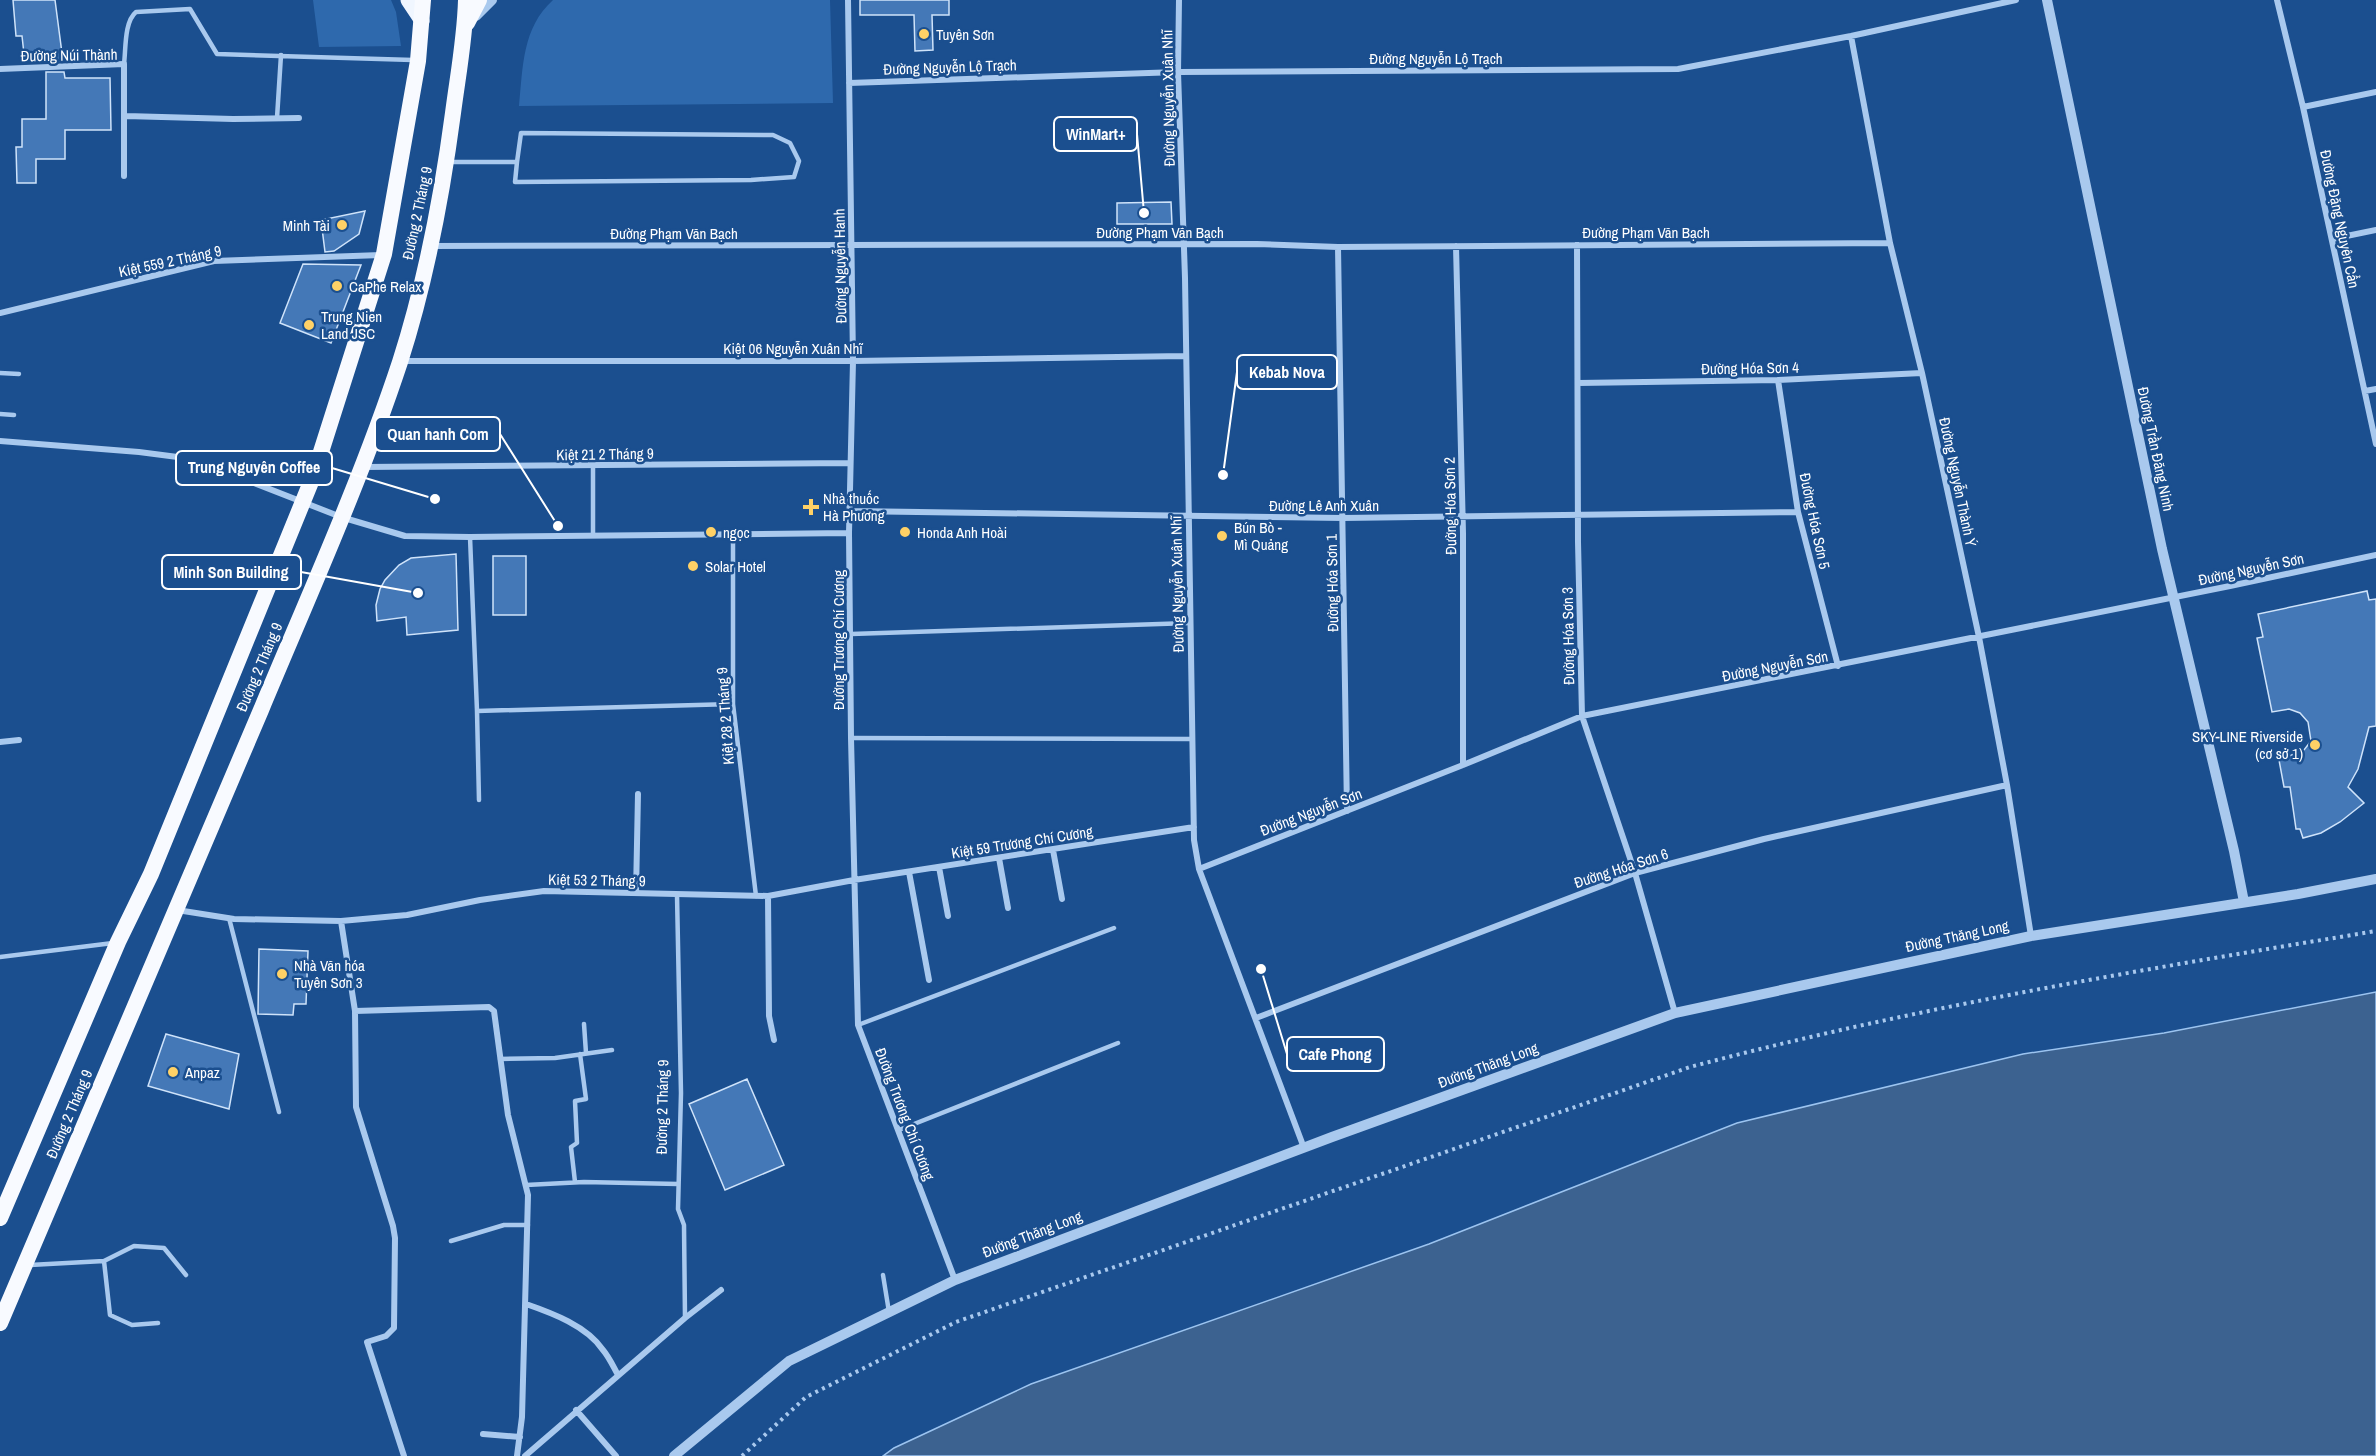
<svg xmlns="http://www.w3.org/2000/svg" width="2376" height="1456" viewBox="0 0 2376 1456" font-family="'Archivo Narrow',sans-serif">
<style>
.green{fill:#2e69ad}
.water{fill:#3c6290;stroke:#9cc4f0;stroke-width:1.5}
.building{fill:#4478b7;stroke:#cfe3fa;stroke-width:1.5}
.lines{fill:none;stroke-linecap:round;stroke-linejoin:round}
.path{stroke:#a9c9ee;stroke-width:4;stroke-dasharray:3 4.5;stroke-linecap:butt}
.service{stroke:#a9c9ee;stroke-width:4.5}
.minor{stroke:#a9c9ee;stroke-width:6}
.tertiary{stroke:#a9c9ee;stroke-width:10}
.primary{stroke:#f0f6ff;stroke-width:15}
.trunk{stroke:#f8faff;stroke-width:16}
.poi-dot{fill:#ffd166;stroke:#1b4f8f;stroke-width:2}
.labels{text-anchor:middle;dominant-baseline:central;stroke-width:5;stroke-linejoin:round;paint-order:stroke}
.poi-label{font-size:15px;fill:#fff;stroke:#1b4f8f;text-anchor:start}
.street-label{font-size:15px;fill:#fff;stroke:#1b4f8f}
.leader{fill:none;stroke:#fff;stroke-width:2}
.callout-dot{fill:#fff;stroke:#1b4f8f;stroke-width:2}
.callout{fill:#1b4f8f;stroke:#fff;stroke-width:2}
.callout-label{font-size:16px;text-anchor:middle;font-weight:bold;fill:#fff}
</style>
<rect width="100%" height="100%" fill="#1b4f8f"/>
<path class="green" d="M313,0h78l5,12 5,34 -82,1z
M553,0h277l3,103 -314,3c4,-39 3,-78 34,-106z"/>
<path class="water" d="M2376,992v464h-1493l11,-8 137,-64 398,-140 308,-121 286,-69 141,-21z"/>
<path class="building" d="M13,0h42l8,61 -17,1v-9l-22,1 -2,-18h-6z
M860,0h89v15h-17l1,35 -18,1 -1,-36h-54z
M46,72h18l1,6h45l1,52h-46v29h-29v24h-19l-1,-36h6v-28h24z
M1171,202l1,22h-55v-21z
M365,211l-6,23 -25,17 -9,1 -4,-32z
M303,264l58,1 -30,78 -51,-20z
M456,554l2,76 -51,5 -1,-18 -29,4 -1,-16 4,-16 5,-9 14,-15 12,-7z
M493,556h33v59h-33z
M2367,591l2,9 7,-1v127l-7,1 -11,42 -10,18 16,16 -24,19 -19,11 -18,5 -3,-9h-4l-6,-42h-6l-5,-27 25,-10 7,-9 -3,-19 -8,-9 -11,-4 -17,3 -15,-74 6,-1 -5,-23z
M259,949l49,2 -2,53h-12l-1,11 -35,-1z
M166,1034l73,20 -10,55 -81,-23z
M747,1079l37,86 -59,25 -36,-86z"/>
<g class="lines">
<path class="path" d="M742,1456l64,-59 150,-75 734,-255c225,-60 456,-98 686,-136"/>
<path class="service" d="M124,64c2,-15 0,-42 12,-52l54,-3 27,45 196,6
M277,118l4,-63
M449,162h68l4,-29 252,2 17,8 9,18 -5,16 -43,3 -236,2 2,-20
M0,373l19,1
M0,414l14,1
M593,466v69
M733,534v170l23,192
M470,537l7,174 256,-7
M851,634l339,-11
M477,711l2,89
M851,738l341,1
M677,895l4,198 -3,116 6,16 1,93
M229,918l50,194
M0,957l113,-14
M584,1024l2,29
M858,1025l256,-97
M500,1059l55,-1 57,-8
M899,1130l219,-87
M575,1182l-4,-35 6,-4 -2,-42 11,-2 -6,-45
M526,1185l58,-3 94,2
M451,1241l53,-16h24
M104,1261l30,-15 30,2 22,27
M30,1265l74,-4 6,54 22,10 26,-2
M883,1275l6,37"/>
<path class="minor" d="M848,0l5,361 -4,172 2,205 7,287 97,255
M1179,0l-1,72 7,206 9,562 5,29 105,279
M2277,0l26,107 73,337
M1851,36l39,207 32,130 57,264 28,148 24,151
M0,69l124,-5v112
M849,83l329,-11 500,-3 173,-33 165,-36
M2303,107l73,-15
M126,116l107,3 66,-1
M2332,239l44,-9
M1577,245l1,297 4,174 53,157 40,140
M431,246l826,-2 81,3 552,-4
M1456,246l7,287v232
M1338,247l9,564
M0,313l214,-52 167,-6
M403,361h450l332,-5
M1778,380l20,132 40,154
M1578,383l200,-3 144,-7
M2365,391l11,-2
M0,441l139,11 54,7 148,58 64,19 65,1 379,-4
M364,467l486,-4
M850,511l493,7 455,-6
M0,742l19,-2
M1053,850l9,49
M999,858l9,50
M939,867l9,49
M1199,869l264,-104 119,-49 648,-130 146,-31
M909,872l20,108
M636,893l2,-99
M768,896l1,120 5,24
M177,910l57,9 107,2 66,-6 73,-15 64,-9 224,5 86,-16 340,-53
M341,921l14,90 134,-4 5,4 14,104 20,80 -6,222 -5,39
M355,1011l1,96 37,119 2,12 -1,90 -8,8 -19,6 37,114
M1256,1018l379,-145 129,-34 243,-54
M526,1304c26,9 61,22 77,46 6,7 10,16 15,25
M576,1410l40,46
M483,1434l37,3
M525,1456l160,-138 36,-28"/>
<path class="tertiary" d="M2047,0l115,549 72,302 10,51
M476,16l16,-16
M674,1456l115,-95 166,-81 377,-143 343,-124 356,-77 267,-42 78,-15"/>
<path class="primary" d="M408,0l14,21"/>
<path class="trunk" d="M467,23l12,-23
M0,1218l118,-276 33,-68 162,-397 71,-223 34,-193 5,-61
M0,1323c87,-204 175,-408 261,-613 48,-115 100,-230 139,-348 26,-81 42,-166 53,-249 5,-38 12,-75 13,-113"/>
</g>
<g class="poi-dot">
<circle cx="924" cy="34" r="6"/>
<circle cx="342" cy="225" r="6"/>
<circle cx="337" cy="286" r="6"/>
<circle cx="309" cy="325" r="6"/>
<path d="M808 498h6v6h6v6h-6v6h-6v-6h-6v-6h6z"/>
<circle cx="711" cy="532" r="6"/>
<circle cx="905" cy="532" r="6"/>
<circle cx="1222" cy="536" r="6"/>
<circle cx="693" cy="566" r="6"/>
<circle cx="2315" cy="745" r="6"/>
<circle cx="282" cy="974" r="6"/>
<circle cx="173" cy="1072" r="6"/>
</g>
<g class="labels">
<g class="poi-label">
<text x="936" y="34">Tuyên Sơn</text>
<text x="330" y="225" text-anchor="end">Minh Tài</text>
<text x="349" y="286">CaPhe Relax</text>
<text x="321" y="316">Trung Nien<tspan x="321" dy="17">Land JSC</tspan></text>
<text x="823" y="498">Nhà thuốc<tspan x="823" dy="17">Hà Phương</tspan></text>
<text x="1234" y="527">Bún Bò -<tspan x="1234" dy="17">Mì Quảng</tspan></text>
<text x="723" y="532">ngọc</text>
<text x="917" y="532">Honda Anh Hoài</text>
<text x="705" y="566">Solar Hotel</text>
<text x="2303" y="736" text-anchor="end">SKY-LINE Riverside<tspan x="2303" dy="17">(cơ sở 1)</tspan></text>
<text x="294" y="965">Nhà Văn hóa<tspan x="294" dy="17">Tuyên Sơn 3</tspan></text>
<text x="185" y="1072">Anpaz</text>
</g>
<g class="street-label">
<text transform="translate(69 55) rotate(-1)">Đường Núi Thành</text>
<text x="1436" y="58">Đường Nguyễn Lộ Trạch</text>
<text transform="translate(950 67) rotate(-2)">Đường Nguyễn Lộ Trạch</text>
<text transform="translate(1168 98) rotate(-91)">Đường Nguyễn Xuân Nhĩ</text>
<text transform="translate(417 213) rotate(-78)">Đường 2 Tháng 9</text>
<text transform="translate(2340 219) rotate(78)">Đường Đặng Nguyên Cẩn</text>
<text x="1160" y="232">Đường Phạm Văn Bạch</text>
<text x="1646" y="232">Đường Phạm Văn Bạch</text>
<text x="674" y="233">Đường Phạm Văn Bạch</text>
<text transform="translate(170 261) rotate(-12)">Kiệt 559 2 Tháng 9</text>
<text transform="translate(840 266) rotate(-91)">Đường Nguyễn Hanh</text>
<text x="793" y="348">Kiệt 06 Nguyễn Xuân Nhĩ</text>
<text transform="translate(1750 368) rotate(-1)">Đường Hóa Sơn 4</text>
<text transform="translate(2156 449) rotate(78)">Đường Trần Đăng Ninh</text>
<text transform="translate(605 454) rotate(-1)">Kiệt 21 2 Tháng 9</text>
<text transform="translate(1958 482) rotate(78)">Đường Nguyễn Thành Ý</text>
<text x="1324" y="505">Đường Lê Anh Xuân</text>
<text transform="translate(1450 506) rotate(-91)">Đường Hóa Sơn 2</text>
<text transform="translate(1815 521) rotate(78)">Đường Hóa Sơn 5</text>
<text transform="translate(2251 569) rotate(-12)">Đường Nguyễn Sơn</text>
<text transform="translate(1332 583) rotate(-91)">Đường Hóa Sơn 1</text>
<text transform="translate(1177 584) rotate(-91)">Đường Nguyễn Xuân Nhĩ</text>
<text transform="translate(1568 636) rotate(-91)">Đường Hóa Sơn 3</text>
<text transform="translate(838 640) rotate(-90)">Đường Trương Chí Cương</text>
<text transform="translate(1775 666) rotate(-11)">Đường Nguyễn Sơn</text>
<text transform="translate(259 667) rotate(-67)">Đường 2 Tháng 9</text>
<text transform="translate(725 716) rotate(-94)">Kiệt 28 2 Tháng 9</text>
<text transform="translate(1311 812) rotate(-21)">Đường Nguyễn Sơn</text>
<text transform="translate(1022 842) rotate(-9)">Kiệt 59 Trương Chí Cương</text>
<text transform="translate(1621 868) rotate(-18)">Đường Hóa Sơn 6</text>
<text transform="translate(597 880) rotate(1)">Kiệt 53 2 Tháng 9</text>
<text transform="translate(1957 936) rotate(-12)">Đường Thăng Long</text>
<text transform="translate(1488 1065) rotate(-20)">Đường Thăng Long</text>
<text transform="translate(662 1107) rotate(-89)">Đường 2 Tháng 9</text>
<text transform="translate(69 1114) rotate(-67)">Đường 2 Tháng 9</text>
<text transform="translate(905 1114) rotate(69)">Đường Trương Chí Cương</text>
<text transform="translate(1032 1234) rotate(-21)">Đường Thăng Long</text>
</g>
</g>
<path class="leader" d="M1144 213L1137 134M1223 475L1237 372M558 526L500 434M435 499L332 468M418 593L301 572M1261 969L1287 1054"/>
<g class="callout-dot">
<circle cx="1144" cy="213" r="6"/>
<circle cx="1223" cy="475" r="6"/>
<circle cx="558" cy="526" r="6"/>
<circle cx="435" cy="499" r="6"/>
<circle cx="418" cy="593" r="6"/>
<circle cx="1261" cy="969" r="6"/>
</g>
<g class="callout">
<rect x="1054" y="117" width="83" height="34" rx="6"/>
<rect x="1237" y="355" width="100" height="34" rx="6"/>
<rect x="375" y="417" width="125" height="34" rx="6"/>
<rect x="176" y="451" width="156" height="34" rx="6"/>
<rect x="162" y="555" width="139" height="34" rx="6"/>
<rect x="1287" y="1037" width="97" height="34" rx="6"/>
</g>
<g class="callout-label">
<text x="1096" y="140">WinMart+</text>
<text x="1287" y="378">Kebab Nova</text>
<text x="438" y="440">Quan hanh Com</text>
<text x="254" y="473">Trung Nguyên Coffee</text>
<text x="231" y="578">Minh Son Building</text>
<text x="1335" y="1060">Cafe Phong</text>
</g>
</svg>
